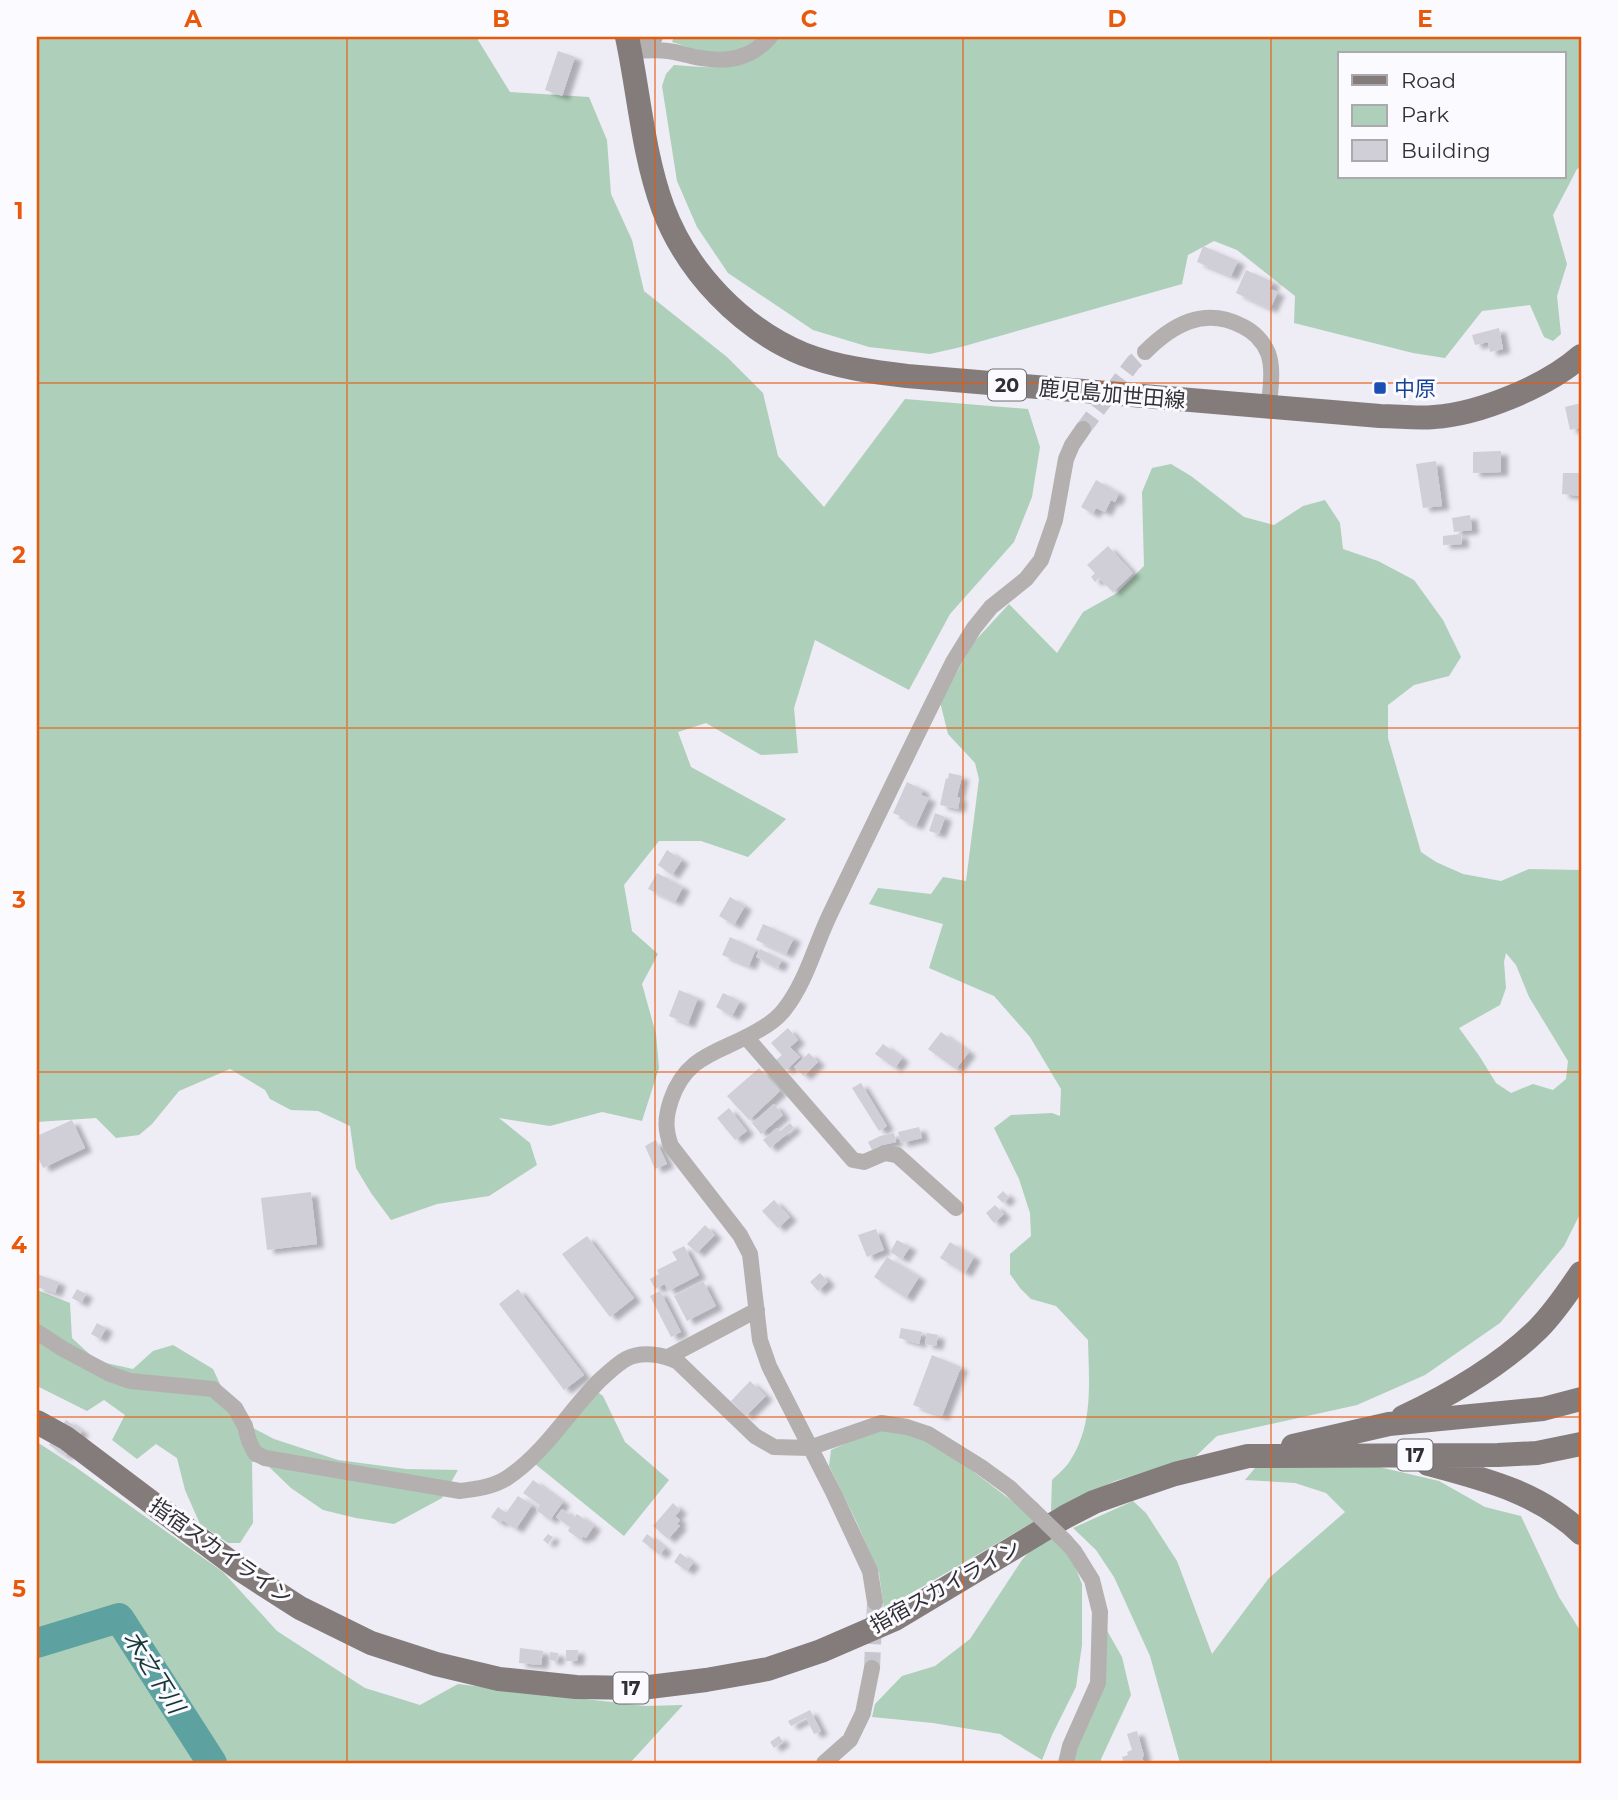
<svg xmlns="http://www.w3.org/2000/svg" width="1618" height="1800" viewBox="0 0 1618 1800" font-family="Montserrat,'Noto Sans JP',sans-serif">
<style>
.green{fill:#aecfb9;fill-rule:evenodd}
.lines{fill:none;stroke-linecap:round;stroke-linejoin:round}
.river{stroke:#5da1a1;stroke-width:30}
.building{fill:#d0ced7;filter:url(#shadow)}
.street-tunnel{stroke:#c8c6ce;stroke-width:16;stroke-dasharray:16 8;stroke-linecap:butt}
.street{stroke:#b4b0af;stroke-width:16}
.primary{stroke:#847c7b;stroke-width:24}
.street-bridge{stroke:#b4b0af;stroke-width:16}
.grid{fill:none;stroke:#e8590c;stroke-width:2;stroke-opacity:0.55}
.transit-dot{fill:#1a4fb4;stroke:#fbfafe;stroke-width:2.5}
.labels{text-anchor:middle;dominant-baseline:central;stroke-width:6;stroke-linejoin:round;paint-order:stroke}
.shield{fill:#fbfafe;stroke:#6d6c70;stroke-width:2}
.shield-label{font-size:19px;font-weight:bold;fill:#302f33}
.transit-label{font-size:21px;fill:#164399;stroke:#fbfafe;text-anchor:start}
.street-label{font-size:21px;fill:#302f33;stroke:#fbfafe}
.water-label{font-size:23px;font-style:italic;fill:#143637;stroke:#fbfafe}
.neatline{fill:none;stroke:#e8590c;stroke-width:2.5}
.grid-label{font-size:23px;text-anchor:middle;font-weight:bold;fill:#e8590c}
</style>
<defs>
<filter id="shadow"><feDropShadow dx="7" dy="4" stdDeviation="2" flood-color="#0004"/></filter>
</defs>
<rect width="100%" height="100%" fill="#eeecf5"/>
<path class="green" d="M37,37h441v3l32,52 79,5 18,43 4,54 21,46 12,51 83,66 36,36 15,63 46,51 81,-108 123,10 12,38 -8,50 -18,45 -64,72 -41,76 -94,-50 -21,68 4,45 -37,2 -55,-32 -28,9 13,35 95,52 -38,38 -47,-16h-42l-35,44 8,46 26,23 -16,30 14,50 3,34 -17,53 -40,-9 -52,14 -51,-8 31,25 7,22 -48,31 -52,8 -46,16 -20,-27 -15,-25 -6,-42 -32,-15 -27,-1 -21,-11 -5,-9 -35,-21 -51,22 -27,33 -13,11 -23,3 -20,-20 -59,4z
M674,37h87c-5,4 -11,11 -17,14 -20,9 -53,-3 -72,-9z
M778,37h803v130l-4,2 -24,46 14,49 -10,32 4,38 -8,7 -9,-4 -14,-32 -48,6 -37,47 -32,-5 -119,-30 1,-27 -58,-46 -23,-9 -26,14 -6,29 -221,63 -31,7 -61,-7 -56,-17 -85,-57 -31,-46 -20,-46 -15,-95 4,-12 8,-9c40,3 78,9 104,-28zM1340,54h224v123h-224z
M1171,464l20,12 53,41 30,8 29,-19 22,-6 15,23 3,26 35,12 36,19 29,40 18,37 -12,19 -35,9 -26,20v33l33,114 15,10 27,12 38,7 28,-12 52,1v342l-17,34 -64,77 -75,52 -68,30 -140,31 -21,20 -81,25 -64,30 1,-31c5,-5 11,-10 16,-16 26,-37 21,-81 20,-124l-32,-34 -25,-7 -11,-11 -10,-14v-20l21,-18 -1,-23 -11,-34 -25,-51 17,-13 41,-2 8,3 1,-27 -31,-52 -36,-41 -65,-28 14,-44 -74,-20 9,-16 53,6 12,-17 23,4 13,-102 -4,-16 -27,-29 -8,-32 34,-60 35,-38 48,49 26,-41 34,-19 27,-27 -2,-74 10,-24zM1506,953l10,12 13,32 39,64 -2,18 -13,11 -20,-6 -22,9 -15,-10 -16,-26 -21,-29 41,-23 6,-17 -2,-26z
M37,1290l33,13 2,35 25,23 36,8 20,-18 20,-6 40,24 23,50 38,20 64,21 68,9 52,1 -16,28 -48,26 -38,-6 -33,-8 -32,-22 -26,-25 -13,-1 1,61 -13,20h-12l-28,-19 -15,-34 -8,-32 -21,-14 -19,15 -25,-19 13,-25 -21,-15 -17,11 -50,-25z
M592,1388l11,8 22,46 44,38 -45,56 -95,-77z
M885,1426l40,13 41,27 71,54 -153,89 -5,-36 -23,-52 -27,-55 2,-16z
M37,1442l37,24 149,106 54,59 88,57 55,17 38,-21 187,22 38,-1 -53,58h-593z
M1332,1456l107,25 46,26 36,9 38,81 22,35v131h-401l-30,-107 -36,-79 -18,-27 -23,-22 60,-27 13,12 31,48 35,93 57,-76 76,-66 -19,-19 -31,-10 -50,-3 15,-18z
M1053,1536l17,18 12,30v61l-6,42 -24,48 -10,25 -42,-26 -67,-11 -61,-6 3,-13 27,-28 33,-10 35,-27 52,-79 13,-15z
M1101,1620l21,37 9,38 -30,64v4h-34l36,-87z"/>
<g class="lines">
<path class="river" d="M37,1643l82,-25 93,145"/>
</g>
<path class="building" d="M558,51l17,6 -13,39 -17,-6z
M1203,246l35,15 -7,15 -34,-14z
M1246,270l27,12 -3,7 8,3 -8,17 -34,-16z
M1499,328l4,21 -13,3 -2,-10 -13,3 -3,-10z
M1581,403v24l-11,3 -5,-23z
M1501,451v21l-28,1v-21z
M1436,461l6,45 -19,2 -7,-44z
M1563,473h18v23l-19,-2z
M1096,480l23,13 -4,9 -4,-2 -6,12 -9,-4 -3,6 -12,-7z
M1470,515l2,15 -18,2 -2,-14z
M1461,534l1,10 -19,1v-9z
M1108,546l25,27 -20,19 -14,-14 -4,4 -4,-5 4,-4 -8,-8z
M949,773l13,3 -5,21 3,1 -2,11 -18,-4 6,-27 2,1z
M907,782l16,8 -2,5 8,3 -13,28 -17,-8 1,-2 -7,-3z
M935,813l10,4 -6,17 -10,-3z
M667,850l15,10 -10,15 -14,-10z
M657,873l26,14 -8,15 -27,-13z
M730,897l15,9 -11,19 -15,-9z
M763,924l31,14 -8,16 -30,-14z
M730,937l26,12 -7,17 -27,-11z
M760,949l22,11 -4,8 -22,-11z
M679,990l19,8 -10,26 -19,-8z
M723,993l17,8 -8,15 -16,-9z
M788,1028l10,12 -8,7 10,10 -14,13 -10,-10 6,-5 -11,-12z
M941,1032l28,20 -13,17 -28,-20z
M883,1044l19,14 -7,10 -20,-14z
M809,1053l9,9 -14,14 -10,-9z
M759,1068l21,23 -31,29 -22,-24z
M861,1083l26,43 -8,5 -27,-43z
M774,1104l9,11 -22,19 -9,-11z
M729,1108l18,23 -12,9 -18,-22z
M72,1120l13,28 -42,20 -6,-13v-19z
M790,1123l4,5 -24,20 -7,-8 14,-12 3,3z
M919,1127l3,11 -21,5 -3,-11z
M894,1133l2,9 -14,3 -10,5 -4,-8 12,-6z
M656,1140l11,24 -12,5 -10,-23z
M1003,1191l6,6 -6,6 -6,-6z
M311,1192l6,52 -50,6 -6,-52z
M774,1200l16,17 -12,11 -16,-17z
M995,1205l9,9 -10,9 -8,-10z
M705,1225l10,10 -18,18 -10,-9z
M876,1229l8,21 -17,7 -9,-22z
M587,1236l47,62 -24,19 -48,-63z
M897,1240l13,7 -8,12 -12,-7z
M950,1242l24,15 -9,16 -25,-15z
M684,1246l15,29 -31,16 -3,-7 -10,5 -5,-10 9,-5 -2,-4 20,-10 -5,-8z
M887,1257l32,20 -13,21 -32,-21z
M820,1273l8,9 -10,9 -8,-9z
M37,1274l22,8 -4,11 -18,-6z
M703,1281l13,25 -29,15 -13,-25z
M77,1289l9,5 -5,9 -9,-5z
M518,1289l66,86 -20,15 -65,-86z
M660,1291l21,41 -10,5 -21,-41z
M97,1323l9,5 -6,11 -9,-5z
M901,1328l21,4 -3,12 -20,-6z
M927,1333l11,2 -2,11 -11,-2z
M932,1355l29,12 -19,49 -29,-11z
M750,1381l16,15 -20,20 -15,-15z
M66,1420l16,11 -17,25 -16,-11z
M533,1480l30,22 -13,18 -14,-10 4,-5 -17,-12z
M518,1496l14,9 -16,24 -14,-9 -2,3 -9,-6 7,-10 8,6z
M673,1503l7,7 -5,6 5,4 -3,4 3,2 -12,13 -15,-13z
M562,1509l12,9 3,-4 17,12 -8,12 -3,-2 -2,4 -13,-9 2,-4 -14,-10z
M548,1534l5,3 -5,7 -5,-4z
M647,1534l18,14 -5,7 -18,-14z
M680,1553l13,10 -6,8 -13,-9z
M520,1648l23,3 -2,14 -22,-2z
M566,1650h12l-1,11h-11z
M550,1652l8,1 -1,8 -8,-1z
M810,1710l11,21 -7,3 -8,-16 -15,8 -3,-5z
M1137,1731l7,25 -2,1 2,6h-20l-2,-6 6,-2 -1,-3 5,-2 -5,-16z
M779,1736l4,6 -9,6 -4,-6z"/>
<g class="lines">
<path class="street-tunnel" d="M1083,429l50,-66 12,-11
M872,1668l3,-66"/>
<path class="street" d="M632,50l23,-13
M630,51c12,0 26,-2 38,0 9,1 18,4 27,6 30,6 55,3 75,-20
M1145,352c27,-27 59,-46 97,-26 11,5 21,15 26,27 6,16 2,37 1,54
M746,1037l107,123 11,2 21,-9 12,2 59,53
M37,1332l26,17 47,25 20,7 83,8 22,19 10,18 4,15 6,12 10,5 195,33c16,-2 33,-4 47,-13 38,-25 61,-66 93,-98 8,-7 17,-16 26,-21 15,-8 37,-5 52,3l77,74 19,11 35,1 72,-25 26,4 21,7 53,33 29,21 22,21
M668,1357l89,-47
M1065,1541l9,10 18,29 8,32 -2,71 -28,63 -4,17
M875,1602l-5,-31 -36,-77 -65,-128 -9,-26 -10,-86 -10,-19 -69,-89c-6,-17 -6,-28 0,-46 16,-47 50,-47 88,-70 9,-5 18,-11 25,-20 23,-29 31,-66 48,-100 40,-83 80,-166 121,-248l21,-34 17,-21 35,-28 15,-19 14,-40 11,-61 6,-14 11,-16
M824,1763l26,-23 13,-27 9,-45"/>
<path class="primary" d="M627,37c12,56 16,117 36,171 24,64 78,120 140,146 33,13 70,18 104,22l473,40c18,0 37,3 54,1 46,-3 113,-31 147,-61
M1403,1417c49,-23 96,-50 135,-88 17,-17 30,-37 43,-56
M37,1422l29,16 175,132 59,38 71,35 65,21 63,15 77,8 65,1 65,-8 62,-11 53,-18 74,-32 170,-102 29,-15 31,-11 50,-17 73,-18 250,-1 39,-2 44,-9
M1293,1446l96,-22 154,-15 38,-10
M1428,1464c56,15 110,28 153,69"/>
<path class="street-bridge" d="M1032,1509l33,32"/>
</g>
<path class="grid" d="M347,37v1726M655,37v1726M963,37v1726M1271,37v1726M37,383h1544M37,728h1544M37,1072h1544M37,1417h1544"/>
<rect class="transit-dot" x="1373" y="381" width="14" height="14" rx="3.5"/>
<g class="labels">
<g class="shield">
<rect x="988" y="369.5" width="38" height="31" rx="5"/>
<rect x="1397.5" y="1439.5" width="35" height="31" rx="5"/>
<rect x="613.5" y="1672.5" width="35" height="31" rx="5"/>
</g>
<g class="shield-label">
<text x="1007" y="385">20</text>
<text x="1415" y="1455">17</text>
<text x="631" y="1688">17</text>
</g>
<g class="transit-label">
<text x="1394" y="388">中原</text>
</g>
<g class="street-label">
<text transform="translate(1112 394) rotate(5)">鹿児島加世田線</text>
<text transform="translate(221 1551) rotate(35)">指宿スカイライン</text>
<text transform="translate(945 1586) rotate(-29)">指宿スカイライン</text>
</g>
<g class="water-label">
<text transform="translate(154 1672) rotate(58)">木之下川</text>
</g>
</g>
<rect width="1618" height="1800" fill="none" stroke="#fbfafe" stroke-width="77"/>
<rect x="1338" y="52" width="228" height="126" fill="#fbfafe" stroke="#aaa9ad" stroke-width="2"/>
<rect x="1352" y="75" width="35" height="10" fill="#847c7b" stroke="#aaa9ad" stroke-width="2"/>
<text x="1401" y="88" font-size="21" fill="#302f33">Road</text>
<rect x="1352" y="105" width="35" height="21" fill="#aecfb9" stroke="#aaa9ad" stroke-width="2"/>
<text x="1401" y="122" font-size="21" fill="#302f33">Park</text>
<rect x="1352" y="140" width="35" height="21" fill="#d0ced7" stroke="#aaa9ad" stroke-width="2"/>
<text x="1401" y="158" font-size="21" fill="#302f33">Building</text>
<rect x="38" y="38" width="1542" height="1724" class="neatline"/>
<g class="grid-label">
<text x="193" y="27">A</text>
<text x="501" y="27">B</text>
<text x="809" y="27">C</text>
<text x="1117" y="27">D</text>
<text x="1425" y="27">E</text>
<text x="19" y="219">1</text>
<text x="19" y="563">2</text>
<text x="19" y="908">3</text>
<text x="19" y="1253">4</text>
<text x="19" y="1597">5</text>
</g>
</svg>
